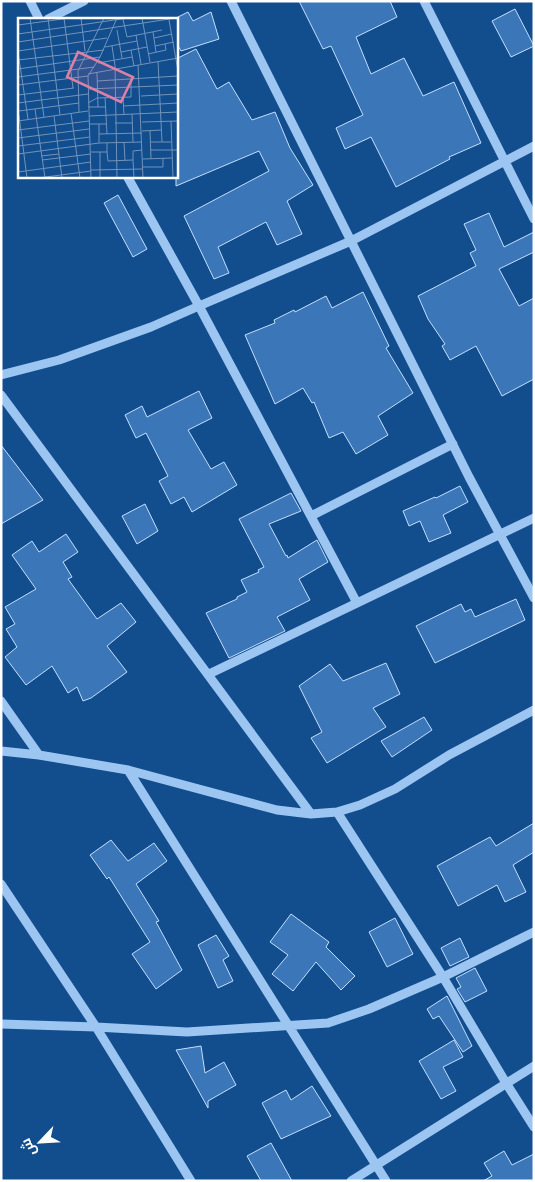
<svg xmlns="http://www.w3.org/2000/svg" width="535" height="1182" viewBox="0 0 535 1182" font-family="Signika,Cairo,sans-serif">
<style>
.building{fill:#3b77b8;stroke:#c3dffc}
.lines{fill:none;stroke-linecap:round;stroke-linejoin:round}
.minor{stroke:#9cc6f1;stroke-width:9}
.inset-road{fill:none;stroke:#7194bb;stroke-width:1}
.view{fill:#dd80a5;fill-opacity:0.15;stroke:#dd80a5;stroke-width:2.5}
.inset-edge{fill:none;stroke:#fff;stroke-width:2.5}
</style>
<rect width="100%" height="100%" fill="#124d8e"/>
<path class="building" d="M299,1h91l7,16 -41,20 15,37 33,-16 19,38 31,-14 27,61 -32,14 1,2 -54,28 -25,-50 -26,12 -9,-21 27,-13 -32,-69 -8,3z
M515,9l19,37 -23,11 -19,-36z
M188,12l5,9 18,-9 8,27 -38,12 -5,-9v-24z
M196,49l21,40 12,-7 23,38 23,-8 15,36 23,37 -26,16 15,33 -25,11 -11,-23 -48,25 11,26 -15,6 -30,-63 85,-45 -10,-20 -83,35v-127z
M118,195l29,54 -14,8 -29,-54z
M489,213l15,34 30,-15v20l-35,17 20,37 15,-8v81l-32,17 -26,-50 -26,14 -8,-14 3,-2 -17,-25 -10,-23 58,-30 -6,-13 6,-3 -12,-26z
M363,292l26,54 -3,2 27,45 -35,23 10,19 -32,19 -13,-22 -14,6 -15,-36 -2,1 -9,-15 -28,16 -30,-69 30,-12 -1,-3 20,-10 1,2 31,-16 6,12z
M199,391l13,27 -24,12 23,39 13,-7 13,23 -45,27 -8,-15 -13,7 -12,-23 9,-5 -22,-43 -10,5 -11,-23 17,-9 5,11z
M1,445l42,55 -42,24z
M460,486l8,16 -25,13 8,18 -22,9 -9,-21 -11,5 -6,-15 32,-14 1,1z
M291,493l10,18 -32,13 17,32 1,-1 1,3 29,-18 11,22 -29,17 11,21 -33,17 8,14 -56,27 -23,-45 31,-14v-2l10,-5 -6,-12 18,-8 -1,-2 6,-3 -25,-48z
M145,504l13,27 -21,13 -15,-28z
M66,534l12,18 -15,10 9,15 -4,2 29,40 24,-16 15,19 -29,24 20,26 -36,26 -8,3 -6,-14 -9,6 -16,-27 -26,19 -21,-28 12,-10 -11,-18 9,-5 -10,-17 31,-18 -24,-34 20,-14 7,11z
M516,599l9,21 -90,43 -19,-37 45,-22 4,8 6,-3 4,8z
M386,663l14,31 -27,14 13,19 -59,36 -16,-25 11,-6 -23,-46 31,-22 13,17z
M424,717l8,13 -40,27 -11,-16z
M534,823v29l-21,13 13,27 -21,10 -8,-17 -39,21 -21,-40 53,-29 6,9z
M111,840l17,21 26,-18 13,18 -31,23 23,37 -3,1 26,48 -26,19 -24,-35 18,-12 -41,-65 -2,2 -17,-24z
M291,914l38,28 -3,5 29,29 -14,14 -25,-28 -23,29 -21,-17 16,-19 -18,-13z
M395,918l18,36 -26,13 -18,-35z
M216,935l13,21 -6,4 10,21 -15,7 -20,-43z
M460,938l9,19 -19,9 -9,-18z
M475,968l12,23 -22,11 -8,-13 4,-2 -5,-9z
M447,996l25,50 -9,6 -24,-36 -6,3 -6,-10z
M454,1040l9,17 -20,10 13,24 -15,8 -22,-38z
M201,1046l4,27 19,-11 12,23 -28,16v7l-32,-58z
M312,1086l19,30 -50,23 -19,-36 24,-13 5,10z
M271,1143l21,38h-31l-14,-25z
M504,1151l8,14 22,-11v27h-51l9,-5 -8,-13z"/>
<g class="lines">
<path class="minor" d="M30,1l9,18
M231,1l238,476 65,121
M424,1l110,218
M48,19l36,-18
M127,176l72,130 158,297
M1,375l58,-15 92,-33 48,-21 152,-65 183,-95
M1,395l310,419
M311,516l142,-72
M209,674l325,-156
M1,701l38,54
M1,751l38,4 89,15 149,40 34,4 26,-2 23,-7 35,-16 54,-34 85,-45
M128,770l258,411
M337,812l106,165 63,106 28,44
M1,884l95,143 95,154
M1,1024l95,3 91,5 141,-9 41,-14 74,-32 91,-45
M351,1181l183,-115"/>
</g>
<g transform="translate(18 18)">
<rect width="160" height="160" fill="#124d8e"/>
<path class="inset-road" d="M12,0l14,99M30,0l12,97M46,0l9,70M63,0l4,33M124,0l8,44M105,1l4,18M151,2l9,51M0,7l52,-7M99,12l5,28M135,14l3,20M0,16l110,-16M118,17l5,29M109,19l35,-7M136,20l18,-4M0,24l158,-24M94,28l3,20 2,112M137,28l19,-4M87,29l32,-6M113,32l3,16M0,33l89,-13M0,34l10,67M103,34l26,-5M130,36l18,-4 -1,-6M0,42l86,-10M140,43l4,81M80,45l34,-6M120,47l5,113M0,51l82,-12M79,55l1,34M70,56l90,-16M0,59l76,-10M79,63l81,-5M0,67l70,-9M71,71l89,-4M0,77l56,-7M123,78l37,-2M87,79l2,37M105,79l1,18M0,85l70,-9M70,85l9,-5 34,-1v-18M105,88l55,-3M70,89h18M0,90l9,70M17,91l10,69M1,93l60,-8M61,94l-1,-41 26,-53M53,95l9,65M114,96l1,28M36,98l8,62M71,98l89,-4M0,103l70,-10M153,103l2,57M124,104l36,-1M97,105h17M71,106h17M81,106v19M0,112l71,-9M124,113l20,-1M132,113l1,28M81,116l43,-1M0,120l71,-9M106,124l1,19M133,124h20M0,128l72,-9M133,132h27M73,134h16v-9M82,134v26M89,134l1,9 25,-1v-9l9,-1M0,136l81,-11 43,-1M23,138l18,-2M125,141l29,-1M24,142l49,-6M115,142l1,18M125,149h20v-9M73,152l52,-1M0,154l73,-10M20,160l53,-7M73,160l-3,-102 12,-19 17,-39"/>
<path class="view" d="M60,34l55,25 -12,25 -54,-25z"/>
<rect width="160" height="160" class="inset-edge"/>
</g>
<rect width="535" height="1182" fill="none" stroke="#ffffff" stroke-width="5"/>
<g transform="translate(40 1142) rotate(245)" stroke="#124d8e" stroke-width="4" paint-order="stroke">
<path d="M0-4L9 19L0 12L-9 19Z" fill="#ffffff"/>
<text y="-8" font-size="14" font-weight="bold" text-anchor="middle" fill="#ffffff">ش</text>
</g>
</svg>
